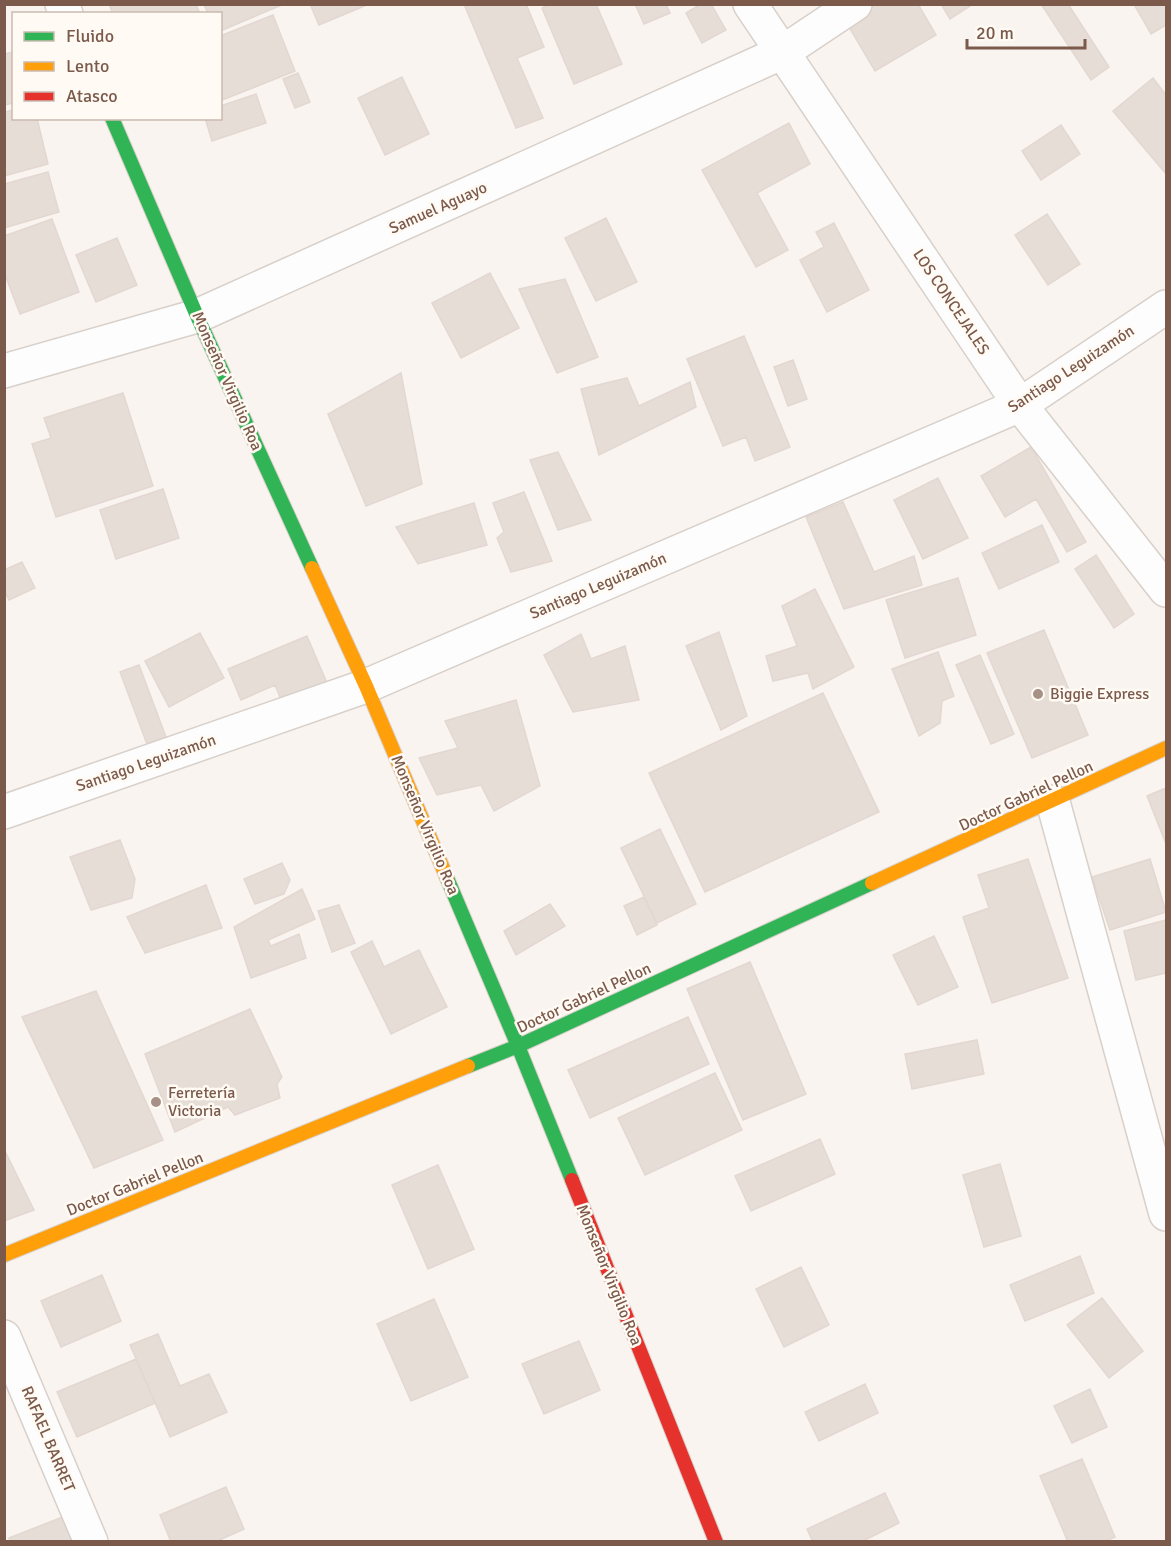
<svg xmlns="http://www.w3.org/2000/svg" width="1171" height="1546" viewBox="0 0 1171 1546" font-family="Signika,sans-serif">
<style>
.building{fill:#e6ddd6;stroke:#e3d7d1;stroke-width:1.5}
.lines{fill:none;stroke-linecap:round;stroke-linejoin:round}
.street-casing{stroke:#d8d0ca;stroke-width:36}
.fast-casing{stroke:#d9d0cb;stroke-width:16}
.slow-casing{stroke:#d9d0cb;stroke-width:16}
.jam-casing{stroke:#d9d0cb;stroke-width:16}
.street{stroke:#fefdfd;stroke-width:33}
.fast{stroke:#30b455;stroke-width:14}
.slow{stroke:#ff9f0a;stroke-width:14}
.jam{stroke:#e5322d;stroke-width:14}
.poi-dot{fill:#a79085;stroke:#fffaf3;stroke-width:2}
.labels{text-anchor:middle;dominant-baseline:central;stroke-width:5;stroke-linejoin:round;paint-order:stroke}
.street-label{font-size:16px;fill:#7b5a4c;stroke:#fffaf3}
.poi-label{font-size:16px;fill:#7b5a4c;stroke:#fffaf3;text-anchor:start}
</style>
<rect width="100%" height="100%" fill="#f9f4ef"/>
<path class="building" d="M109,4h87l4,10h-87z
M204,4h80l-64,27v-17h-12z
M310,4h59l-50,21z
M464,4h62l18,43 -27,11 26,60 -27,10z
M550,4h46l26,60 -48,20 -32,-76z
M635,4h31l4,9 -26,11z
M701,4h10l15,26 -24,13 -16,-30z
M858,4h60l18,31 -61,36 -29,-49z
M941,4h32l-23,15z
M1041,4h27l41,63 -18,13z
M1138,4h28v21l-15,9 -16,-28z
M273,15l22,56 -75,30v-65z
M14,52v51l-10,2v-51z
M298,73l12,29 -15,6 -12,-29z
M402,77l27,57 -44,21 -27,-57z
M1153,78l13,17v79l-53,-63z
M256,94l10,29 -54,18 -7,-23h15v-12z
M14,110v8h23l11,46 -44,12v-64z
M789,123l21,41 -53,29 31,57 -32,17 -54,-97z
M1061,125l19,29 -39,26 -19,-29z
M48,172l11,40 -55,16v-44z
M1047,214l33,50 -32,21 -33,-50z
M606,218l31,64 -41,19 -31,-63z
M52,219l27,73 -59,22 -16,-42v-36z
M834,223l35,67 -42,22 -27,-52 24,-13 -8,-15z
M117,238l20,47 -41,17 -20,-47z
M490,273l29,55 -58,30 -29,-55z
M565,279l33,78 -41,16 -38,-84z
M744,336l46,111 -35,14 -9,-24 -23,9 -36,-87z
M793,360l14,39 -19,7 -14,-39z
M401,373l21,111 -56,22 -38,-92z
M627,378l12,28 51,-24 6,25 -97,48 -18,-66z
M123,393l30,93 -97,31 -24,-73 19,-6 -7,-20z
M1031,447l55,95 -19,10 -31,-53 -31,18 -24,-41z
M558,452l33,68 -33,10 -28,-70z
M938,478l30,60 -45,21 -29,-59z
M163,489l16,49 -63,21 -16,-49z
M524,492l28,69 -41,11 -14,-34 7,-6 -11,-29z
M843,502l31,70 40,-16 8,29 -78,24 -38,-92z
M474,503l13,42 -69,19 -22,-37z
M1042,525l17,37 -60,27 -17,-36z
M1096,555l38,59 -20,14 -39,-59z
M22,562l13,26 -26,12 -5,-10v-20z
M958,578l18,57 -71,23 -19,-58z
M815,589l39,78 -41,22 -5,-16 -35,8 -7,-25 31,-10 -15,-40z
M1044,630l44,105 -56,23 -45,-105z
M719,632l28,84 -26,14 -35,-84z
M200,633l24,45 -55,29 -24,-46z
M581,634l10,25 34,-13 14,54 -66,12 -29,-57z
M307,636l23,54 -45,19 -10,-24 -34,15 -13,-31z
M938,652l16,44 -12,5 -2,22 -21,13 -27,-67z
M980,655l34,79 -23,10 -35,-79z
M139,665l27,72 -19,7 -27,-72z
M823,693l56,119 -174,80 -56,-119z
M516,700l24,86 -46,25 -13,-26 -44,10 -18,-37 39,-10 -13,-27z
M1166,788v56l-19,-48z
M660,829l36,75 -39,19 -36,-75z
M120,840l15,39 -3,19 -41,12 -21,-53z
M1028,859l40,119 -76,25 -29,-86 26,-9 -11,-33z
M1150,859l16,53 -56,18 -18,-53z
M282,863l8,17 -6,14 -29,10 -11,-25z
M206,885l16,43 -77,25 -18,-36z
M302,889l13,30 -47,21 3,6 28,-12 7,24 -55,20 -17,-51z
M644,897l13,28 -20,10 -13,-29z
M550,904l15,22 -49,29 -12,-24z
M339,905l16,38 -23,9 -14,-41z
M1166,920v53l-30,7 -12,-49z
M934,936l24,51 -40,18 -25,-50z
M372,941l12,26 35,-17 28,57 -56,27 -40,-82z
M750,962l56,132 -63,26 -56,-131z
M96,991l67,149 -69,28 -72,-151z
M250,1009l32,68 -5,7 3,14 -45,17 -7,-8 -53,25 -30,-78z
M688,1017l21,47 -119,54 -22,-48z
M977,1040l7,34 -72,15 -7,-35z
M715,1073l27,57 -97,45 -27,-57z
M820,1139l15,35 -84,37 -16,-35z
M4,1149l30,61 -30,11z
M1000,1164l21,72 -37,11 -21,-72z
M438,1165l36,84 -46,20 -36,-84z
M1080,1256l14,37 -69,28 -15,-36z
M801,1267l28,58 -45,22 -28,-58z
M102,1275l19,46 -60,26 -20,-46z
M1102,1298l41,53 -34,27 -42,-53z
M434,1299l34,78 -57,24 -34,-77z
M158,1334l22,52 29,-12 18,38 -57,25 -40,-92z
M579,1341l21,49 -56,24 -22,-50z
M136,1359l19,44 -78,34 -20,-45z
M865,1384l13,29 -59,28 -14,-29z
M1090,1389l17,38 -35,16 -18,-37z
M1082,1459l33,78 -12,5h-35l-28,-66z
M226,1487l18,42 -29,13h-44l-11,-27z
M885,1493l14,30 -38,19h-48l-6,-13z
M65,1516l8,23 -5,3h-58l-1,-4z"/>
<g class="lines">
<defs>
<path id="street" d="M62,4l4,10
M750,4l270,401 146,185
M4,371l193,-55 586,-264 72,-48
M1053,802l113,412
M4,812l362,-126 654,-281 146,-98
M4,1337l87,205"/>
<path id="fast" d="M112,118l85,198 115,252
M447,878l71,168 54,134
M468,1066l50,-20 354,-163"/>
<path id="slow" d="M312,568l54,118 81,192
M872,883l294,-135
M4,1255l464,-189"/>
<path id="jam" d="M572,1180l144,362"/>
</defs>
<use href="#street" class="street-casing"/>
<use href="#fast" class="fast-casing"/>
<use href="#slow" class="slow-casing"/>
<use href="#jam" class="jam-casing"/>
<use href="#street" class="street"/>
<use href="#fast" class="fast"/>
<use href="#slow" class="slow"/>
<use href="#jam" class="jam"/>
</g>
<g class="poi-dot">
<circle cx="1038" cy="694" r="6"/>
<circle cx="156" cy="1102" r="6"/>
</g>
<g class="labels">
<g class="street-label">
<text transform="translate(438 208) rotate(-24)">Samuel Aguayo</text>
<text transform="translate(951 302) rotate(56)">LOS CONCEJALES</text>
<text transform="translate(1071 369) rotate(-33)">Santiago Leguizamón</text>
<text transform="translate(227 381) rotate(66)">Monseñor Virgilio Roa</text>
<text transform="translate(598 586) rotate(-23)">Santiago Leguizamón</text>
<text transform="translate(146 763) rotate(-19)">Santiago Leguizamón</text>
<text transform="translate(1026 796) rotate(-25)">Doctor Gabriel Pellon</text>
<text transform="translate(425 825) rotate(67)">Monseñor Virgilio Roa</text>
<text transform="translate(584 998) rotate(-25)">Doctor Gabriel Pellon</text>
<text transform="translate(135 1184) rotate(-22)">Doctor Gabriel Pellon</text>
<text transform="translate(609 1275) rotate(68)">Monseñor Virgilio Roa</text>
<text transform="translate(48 1439) rotate(67)">RAFAEL BARRET</text>
</g>
<g class="poi-label">
<text x="1050" y="694">Biggie Express</text>
<text x="168" y="1093">Ferretería<tspan x="168" dy="18">Victoria</tspan></text>
</g>
</g>
<rect width="1171" height="1546" fill="none" stroke="#7b5a4c" stroke-width="12"/>
<rect x="12" y="12" width="210" height="108" fill="#fffaf3" stroke="#cabab0" stroke-width="1.5"/>
<rect x="24" y="32" width="30" height="9" fill="#30b455" stroke="#cabab0" stroke-width="1.5"/>
<text x="66" y="42" font-size="18" fill="#7b5a4c">Fluido</text>
<rect x="24" y="62" width="30" height="9" fill="#ff9f0a" stroke="#cabab0" stroke-width="1.5"/>
<text x="66" y="72" font-size="18" fill="#7b5a4c">Lento</text>
<rect x="24" y="92" width="30" height="9" fill="#e5322d" stroke="#cabab0" stroke-width="1.5"/>
<text x="66" y="102" font-size="18" fill="#7b5a4c">Atasco</text>
<path d="M967 39v9h118v-9" fill="none" stroke="#7b5a4c" stroke-width="3"/>
<text x="976" y="39" font-size="18" fill="#7b5a4c" stroke="#fffaf3" stroke-width="4.5" paint-order="stroke">20 m</text>
</svg>
